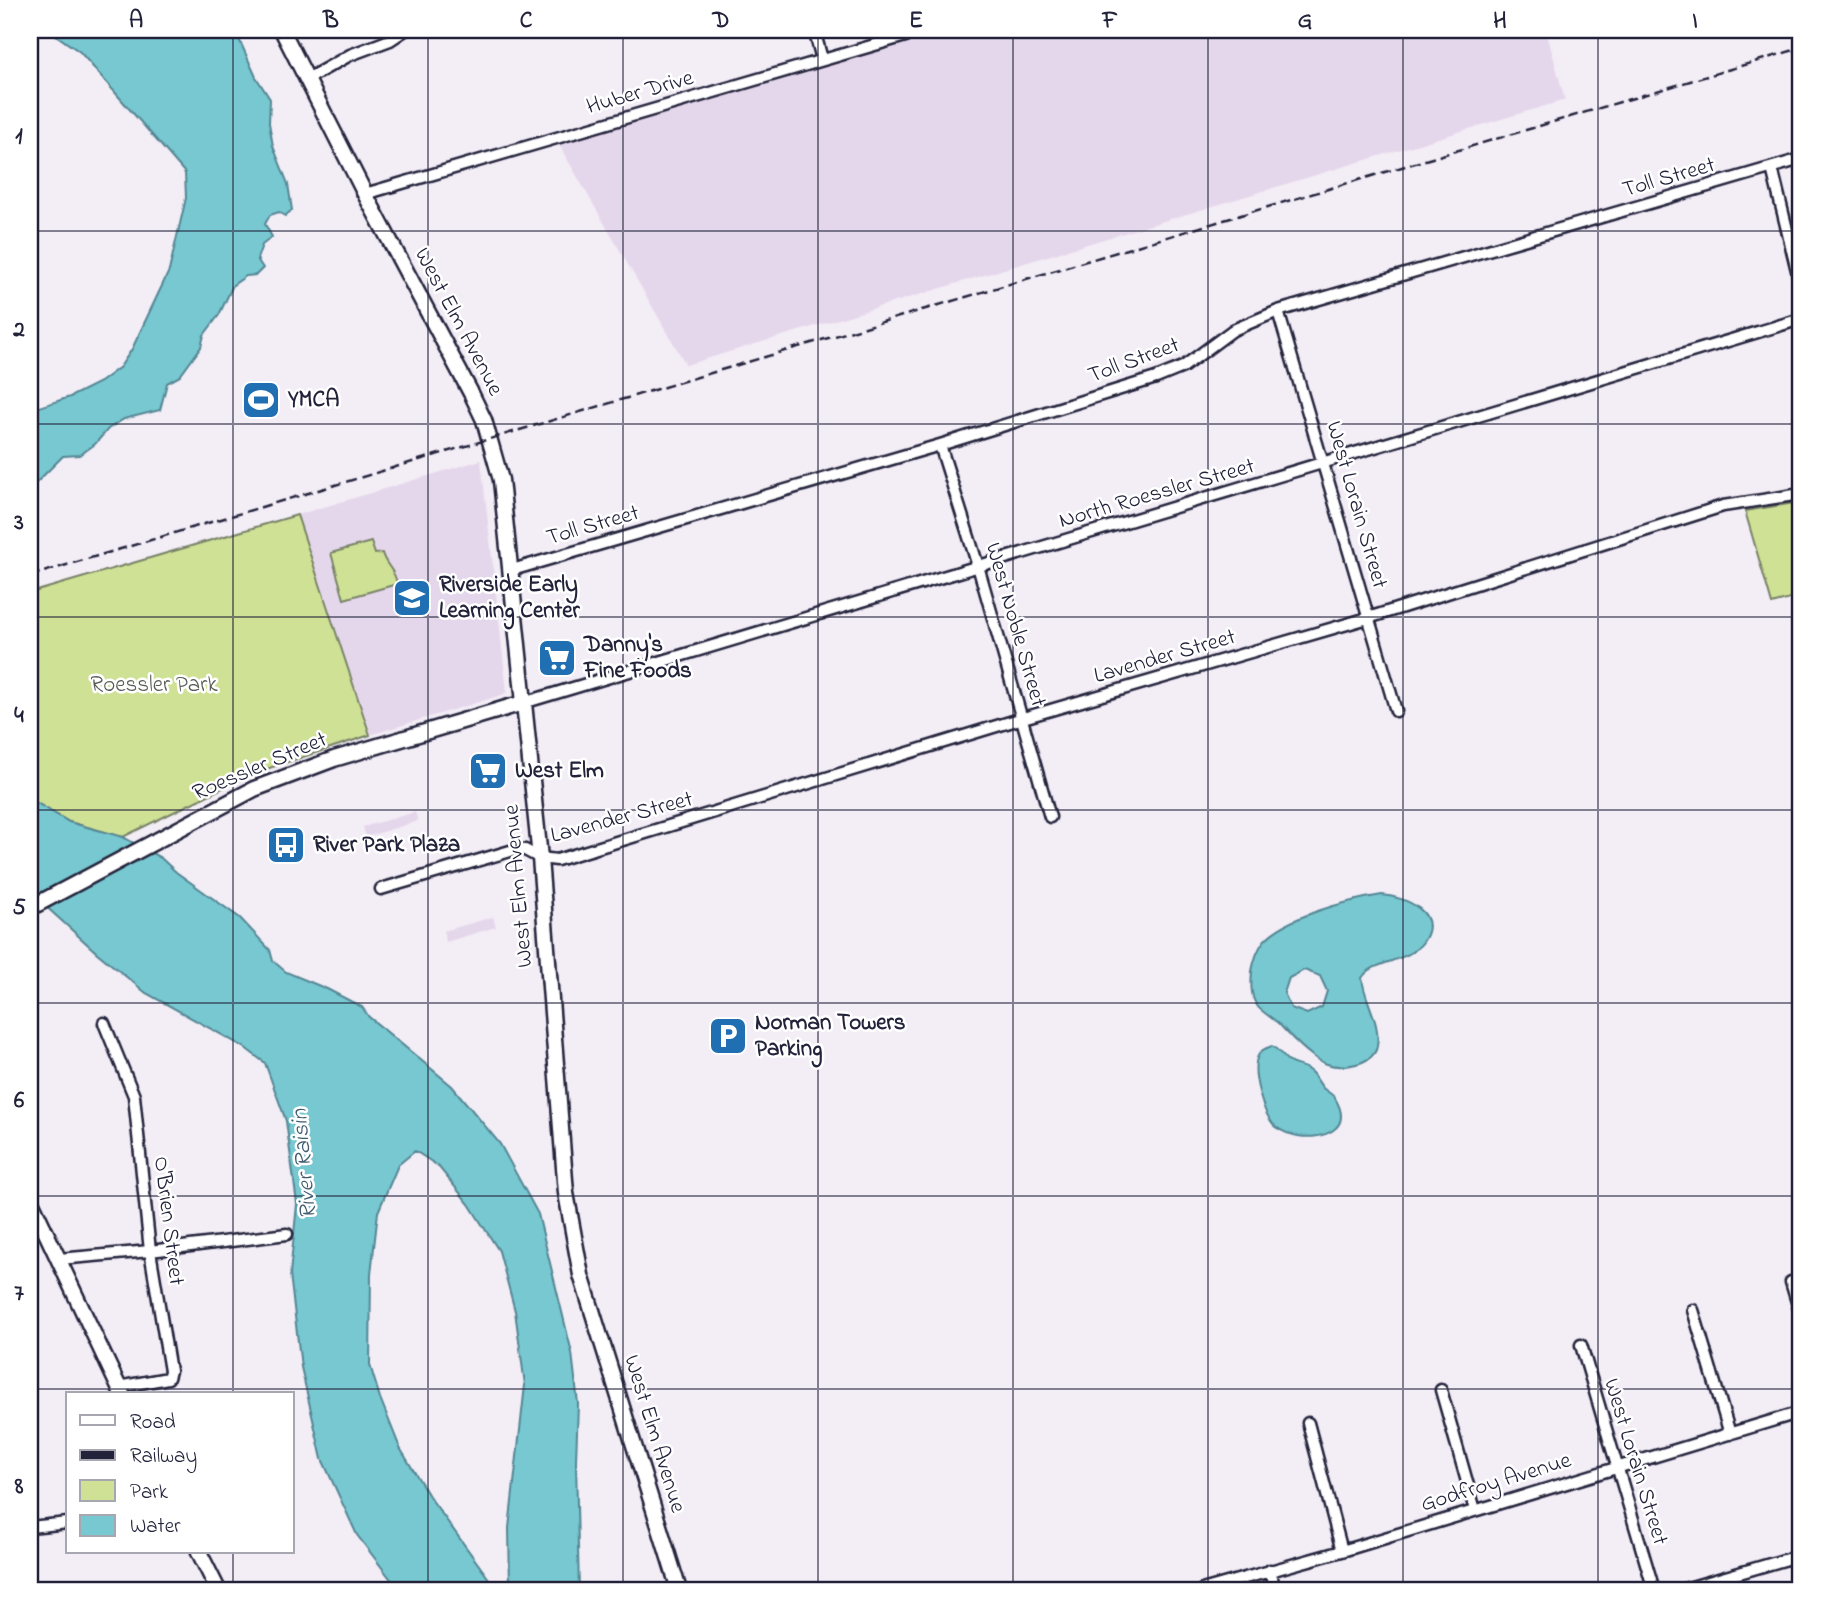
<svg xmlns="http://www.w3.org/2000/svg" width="1831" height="1620" viewBox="0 0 1831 1620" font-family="'Indie Flower',sans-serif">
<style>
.built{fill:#e5d7eb}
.green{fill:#cfe195;stroke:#788268;stroke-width:2}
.water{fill:#77c8d0;stroke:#558694;stroke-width:2;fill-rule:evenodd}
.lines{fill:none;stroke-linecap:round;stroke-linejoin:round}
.street-casing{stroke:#22223b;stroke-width:15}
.secondary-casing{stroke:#22223b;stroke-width:19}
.street{stroke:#fff;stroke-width:10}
.secondary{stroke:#fff;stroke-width:14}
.rail{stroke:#22223b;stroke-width:2.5;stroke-dasharray:10 5;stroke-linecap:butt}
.grid{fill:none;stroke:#22223b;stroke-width:2;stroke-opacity:0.55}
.labels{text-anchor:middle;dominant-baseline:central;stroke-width:5;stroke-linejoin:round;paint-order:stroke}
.street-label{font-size:23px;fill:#22223b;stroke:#fff}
.poi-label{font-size:23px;font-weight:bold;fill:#22223b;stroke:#fff;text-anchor:start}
.park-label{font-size:23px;fill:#565b56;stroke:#fff}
.water-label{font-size:24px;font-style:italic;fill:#405c6f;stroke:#fff}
.neatline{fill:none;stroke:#22223b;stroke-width:2.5}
.grid-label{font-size:23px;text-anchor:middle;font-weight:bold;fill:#22223b}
</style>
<rect width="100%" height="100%" fill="#f3edf6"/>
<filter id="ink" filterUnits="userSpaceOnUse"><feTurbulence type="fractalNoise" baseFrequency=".0143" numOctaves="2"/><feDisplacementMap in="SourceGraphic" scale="14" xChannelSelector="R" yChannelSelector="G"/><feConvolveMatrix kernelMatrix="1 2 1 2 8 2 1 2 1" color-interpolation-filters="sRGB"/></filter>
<g filter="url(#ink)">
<path class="built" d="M926,30h620l19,70 -879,265 -131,-227z
M481,460l26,232 -5,3 -132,40 -73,-220z
M415,812l3,9 -52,16 -3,-10z
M493,917l3,10 -50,15 -3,-11z"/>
<path class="green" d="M1801,502v94l-29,8 -27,-93z
M297,515l73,220 -119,39 -128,63 -54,-15 -39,-23v-206z
M371,542l4,12 7,-1c4,14 13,16 15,31l-53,15 -13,-46z"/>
<path class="water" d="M51,30h184l21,47 14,22 -1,24 4,23 15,38 4,26 -7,6 -6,-4 -9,3 -5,9 7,13 -10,8 -5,14 6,9 -7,7 -10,1 -13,9 -14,30 -15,20 -3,12 -21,29 -13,7 -7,27 -36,9 -16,10 -13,15 -15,11 -17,1 -33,33v-79l40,-13 30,-15 20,-15 12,-18 37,-78 17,-73 -1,-25 -105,-121 -27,-19z
M30,799l39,23 54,15 38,21 15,14 64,46 30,32 3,11 13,11 41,17 35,18 7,10 83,69 48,58 38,70 34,139 6,51 -2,57 3,129h-69l-1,-62 16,-143 -10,-74 -16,-60 -30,-47 -31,-38 -23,-15 -17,14 -20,47 -7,62 -1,91 10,33 20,50 29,48 68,94h-98l-42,-55 -35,-76 -21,-92 -11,-93 7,-70 -11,-83 -21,-58 -21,-16 -98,-54 -50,-41 -66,-60z
M1382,895c24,2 61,18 41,47 -16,22 -49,17 -61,36 2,22 19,44 15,68 -3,19 -36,23 -50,18 -14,-4 -39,-30 -49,-41 -6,-5 -17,-12 -20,-16 -8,-10 -7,-24 -6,-36 2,-11 5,-21 12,-30 22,-25 86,-41 118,-46zM1304,970l16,6 7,15 -5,16 -15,7 -16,-6 -7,-15 5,-15z
M1272,1046c7,4 10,10 16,15 6,5 13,4 19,8 8,4 11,14 17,20 5,4 10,6 12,11 17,30 -14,40 -38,36 -9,-2 -17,-4 -24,-11 -11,-12 -25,-56 -15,-71 3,-5 8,-6 13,-8z"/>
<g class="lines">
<defs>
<path id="street" d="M814,30l8,29
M307,79l43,-24 40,-15 15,-10
M1772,168l29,119
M365,194l561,-164
M1278,311l118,400
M940,445l38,121 72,251
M512,570l428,-125 216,-67 27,-11 50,-37 45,-19 523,-152
M523,703c427,-127 853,-254 1278,-384
M381,889l136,-40 8,1 15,8 17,2 466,-142 345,-100 355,-112 78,-12
M104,1023l30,73 16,155 20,120 -2,7 -50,9
M59,1259l91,-8 137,-17
M1791,1282l10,33
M1693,1310l37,124
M1581,1345l73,245
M1441,1390l34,120
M1308,1423l34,128
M30,1527l38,-4
M1270,1570l5,20
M1202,1590l140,-39 459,-139
M1681,1590l120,-35"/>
<path id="secondary" d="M282,30l83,164 107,201 12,25 17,60 39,378 26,335 15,82 98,315
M30,908l224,-119 80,-30 189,-56
M30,1199l92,195
M199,1552l19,38"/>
</defs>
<use href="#street" class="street-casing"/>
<use href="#secondary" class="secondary-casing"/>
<use href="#street" class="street"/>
<use href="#secondary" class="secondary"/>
<path class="rail" d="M30,576l1771,-528"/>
</g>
</g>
<path class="grid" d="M233,30v1364M428,30v1560M623,30v1560M818,30v1560M1013,30v1560M1208,30v1560M1403,30v1560M1598,30v1560M30,231h1771M30,424h1771M30,617h1771M30,810h1771M30,1003h1771M30,1196h1771M30,1389h1771M233,1552v38"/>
<defs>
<symbol id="stadium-square" viewBox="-11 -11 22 22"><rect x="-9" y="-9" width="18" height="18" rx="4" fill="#1f6fb2" stroke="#fff"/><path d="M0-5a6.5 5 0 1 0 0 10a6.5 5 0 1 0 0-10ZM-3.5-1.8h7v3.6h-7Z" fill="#fff"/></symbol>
<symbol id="school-square" viewBox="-11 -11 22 22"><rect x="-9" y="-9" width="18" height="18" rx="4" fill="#1f6fb2" stroke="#fff"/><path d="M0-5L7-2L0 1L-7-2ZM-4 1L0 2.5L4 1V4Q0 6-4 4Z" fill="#fff"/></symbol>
<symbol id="supermarket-square" viewBox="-11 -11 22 22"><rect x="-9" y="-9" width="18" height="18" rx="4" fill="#1f6fb2" stroke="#fff"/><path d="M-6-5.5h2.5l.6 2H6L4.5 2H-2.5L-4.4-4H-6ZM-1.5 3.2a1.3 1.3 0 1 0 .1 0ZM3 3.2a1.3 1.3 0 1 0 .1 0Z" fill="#fff"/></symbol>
<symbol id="bus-square" viewBox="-11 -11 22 22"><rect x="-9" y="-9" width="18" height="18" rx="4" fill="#1f6fb2" stroke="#fff"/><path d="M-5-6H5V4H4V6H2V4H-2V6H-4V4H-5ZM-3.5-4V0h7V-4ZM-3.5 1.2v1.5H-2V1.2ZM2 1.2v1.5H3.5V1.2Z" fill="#fff"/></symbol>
<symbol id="parking-square" viewBox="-11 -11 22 22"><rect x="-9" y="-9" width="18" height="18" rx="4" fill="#1f6fb2" stroke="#fff"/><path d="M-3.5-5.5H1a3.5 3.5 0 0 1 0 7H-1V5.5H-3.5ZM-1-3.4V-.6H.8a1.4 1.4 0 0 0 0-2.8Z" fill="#fff"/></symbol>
</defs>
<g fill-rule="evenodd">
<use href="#stadium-square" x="239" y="378" width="44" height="44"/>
<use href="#school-square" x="390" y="576" width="44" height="44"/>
<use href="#supermarket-square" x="535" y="636" width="44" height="44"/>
<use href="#supermarket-square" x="466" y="749" width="44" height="44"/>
<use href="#bus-square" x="264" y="823" width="44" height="44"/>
<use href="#parking-square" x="706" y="1014" width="44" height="44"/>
</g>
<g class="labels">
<g class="street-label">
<text transform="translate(640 93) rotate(-16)">Huber Drive</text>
<text transform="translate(1669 178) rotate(-16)">Toll Street</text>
<text transform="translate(458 322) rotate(62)">West Elm Avenue</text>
<text transform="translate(1134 361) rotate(-20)">Toll Street</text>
<text transform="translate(1157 494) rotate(-16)">North Roessler Street</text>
<text transform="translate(1356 505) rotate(74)">West Lorain Street</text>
<text transform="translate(593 526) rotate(-16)">Toll Street</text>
<text transform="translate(1015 625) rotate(74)">West Noble Street</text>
<text transform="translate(1165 657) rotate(-16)">Lavender Street</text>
<text transform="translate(260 767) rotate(-23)">Roessler Street</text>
<text transform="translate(622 818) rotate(-15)">Lavender Street</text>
<text transform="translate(519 886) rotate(-95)">West Elm Avenue</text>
<text transform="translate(168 1221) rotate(83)">O'Brien Street</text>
<text transform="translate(654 1434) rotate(73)">West Elm Avenue</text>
<text transform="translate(1635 1462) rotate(73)">West Lorain Street</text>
<text transform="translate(1496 1483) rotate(-17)">Godfroy Avenue</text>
</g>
<g class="poi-label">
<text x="288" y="400">YMCA</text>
<text x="439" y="585">Riverside Early<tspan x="439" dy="26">Learning Center</tspan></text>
<text x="584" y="645">Danny's<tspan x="584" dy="26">Fine Foods</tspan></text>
<text x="515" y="771">West Elm</text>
<text x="313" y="845">River Park Plaza</text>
<text x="755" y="1023">Norman Towers<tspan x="755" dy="26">Parking</tspan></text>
</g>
<g class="park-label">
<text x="154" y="685">Roessler Park</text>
</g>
<g class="water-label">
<text transform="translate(305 1164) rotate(-95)">River Raisin</text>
</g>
</g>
<rect width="1831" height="1620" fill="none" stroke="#fff" stroke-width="77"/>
<rect x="66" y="1392" width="228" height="161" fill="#ffffff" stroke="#a7a7b1" stroke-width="2"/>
<rect x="80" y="1415" width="35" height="10" fill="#ffffff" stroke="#a7a7b1" stroke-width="2"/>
<text x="130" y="1428" font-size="21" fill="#22223b">Road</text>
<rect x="80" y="1450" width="35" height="10" fill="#22223b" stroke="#a7a7b1" stroke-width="2"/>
<text x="130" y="1462" font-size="21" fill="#22223b">Railway</text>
<rect x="80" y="1480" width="35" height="21" fill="#cfe195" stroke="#a7a7b1" stroke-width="2"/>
<text x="130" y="1498" font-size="21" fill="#22223b">Park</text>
<rect x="80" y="1515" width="35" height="21" fill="#77c8d0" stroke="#a7a7b1" stroke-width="2"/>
<text x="130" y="1532" font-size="21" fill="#22223b">Water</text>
<rect x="38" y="38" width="1754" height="1544" class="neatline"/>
<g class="grid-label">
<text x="136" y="27">A</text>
<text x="331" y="27">B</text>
<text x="526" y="27">C</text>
<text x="721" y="27">D</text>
<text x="916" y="27">E</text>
<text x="1110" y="27">F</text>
<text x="1305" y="27">G</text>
<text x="1500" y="27">H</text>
<text x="1695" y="27">I</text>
<text x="19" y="143">1</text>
<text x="19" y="336">2</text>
<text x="19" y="529">3</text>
<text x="19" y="722">4</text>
<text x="19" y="914">5</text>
<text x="19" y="1107">6</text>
<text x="19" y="1300">7</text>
<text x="19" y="1493">8</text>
</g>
</svg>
